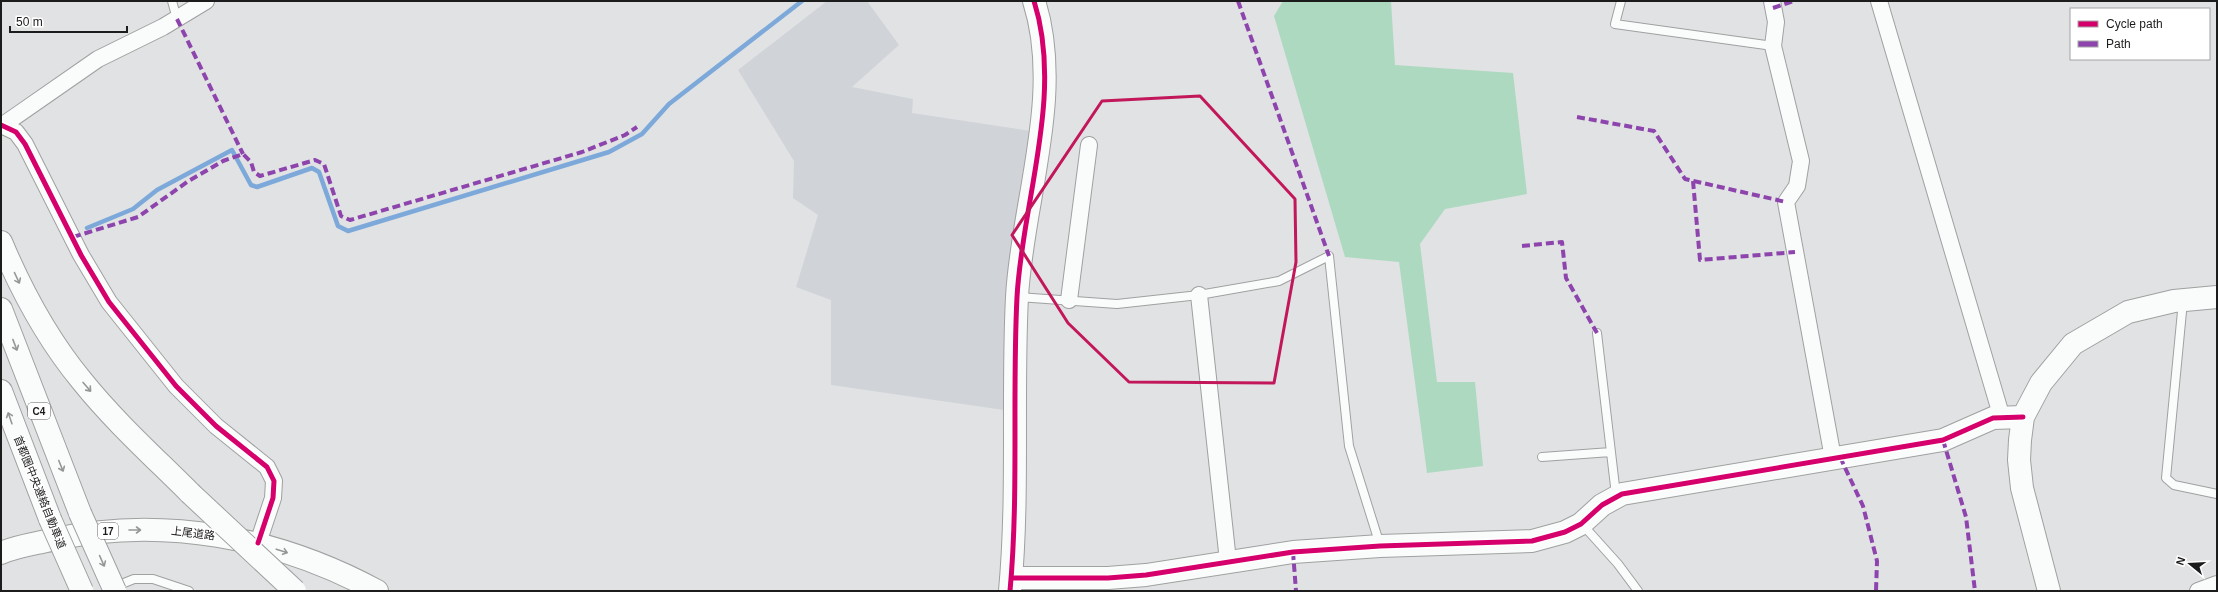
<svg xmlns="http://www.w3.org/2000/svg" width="2218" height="592" viewBox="0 0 2218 592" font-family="Helvetica,'Noto Sans JP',sans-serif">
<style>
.built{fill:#d0d3d8}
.green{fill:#add9c1}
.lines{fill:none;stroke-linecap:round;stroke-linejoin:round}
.stream{stroke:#7ca9da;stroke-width:4.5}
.lane-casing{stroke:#a0a0a1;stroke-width:10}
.street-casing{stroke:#a0a0a1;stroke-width:18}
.secondary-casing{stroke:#a0a0a1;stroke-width:24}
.highway-casing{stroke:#a0a0a1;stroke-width:24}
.lane{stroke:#fafbfb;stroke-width:8}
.street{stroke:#fafbfb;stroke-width:16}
.secondary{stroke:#fafbfb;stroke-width:22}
.highway{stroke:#fafbfb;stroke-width:22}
.highway-bridge-casing{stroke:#a0a0a1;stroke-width:24;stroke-linecap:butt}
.highway-bridge{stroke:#fafbfb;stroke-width:22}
.quiet{stroke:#8e44ad;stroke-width:4;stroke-dasharray:8 4;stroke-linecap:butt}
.cycleway-casing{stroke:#fff;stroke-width:8}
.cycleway{stroke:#d6006c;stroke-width:5}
.oneway{stroke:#969797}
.marked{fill:none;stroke:#c2185b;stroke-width:3;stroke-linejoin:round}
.labels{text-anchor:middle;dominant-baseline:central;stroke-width:3;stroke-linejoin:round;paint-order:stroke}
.shield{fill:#fff;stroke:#606061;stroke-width:1}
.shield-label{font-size:10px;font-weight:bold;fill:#1c1c1d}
.street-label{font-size:11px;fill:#1c1c1d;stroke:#fff}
</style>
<rect width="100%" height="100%" fill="#e1e2e3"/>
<path class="built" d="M827,1h40l32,44 -47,42 61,12 -1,14 119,18 -22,164 -5,115 -173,-25v-85l-35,-13 22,-72 -25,-17 1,-37 -56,-91z"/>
<path class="green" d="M1283,1h108l4,64 118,8 14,121 -82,15 -25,35 17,138h38l8,84 -56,7 -28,-211 -54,-5 -71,-241z"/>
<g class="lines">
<path class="stream" d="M87,228l46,-19 24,-19 75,-40 19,35 6,2 55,-19 7,4 19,54 10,5 261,-79 33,-18 27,-30 133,-103"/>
<defs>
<path id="lane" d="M172,1l5,18
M1621,1l-6,23 158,22
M1018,297l99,7 82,-9 80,-14 50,-25 20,190 31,99
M2183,301l-17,177 8,7 43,9
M1597,333l19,162
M1542,457l69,-5
M1582,524l36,40 20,27
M114,587l20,-8h19l36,12"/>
<path id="street" d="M1772,1l4,21 -3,24 28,115 -4,25 -11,16 47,256
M1879,1l123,417
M1,125l15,7 9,12 56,111 28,47 67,84 40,40 51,41 7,14 -1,17 -15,45
M3,125l95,-66 65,-32 43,-26
M1199,295l29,266
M1069,300l20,-155
M2198,591l19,-7"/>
<path id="secondary" d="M1011,578h97l38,-3 147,-23 87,-6 152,-5 33,-9 16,-8 21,-19 20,-11 321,-54 50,-22 30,-1
M1010,591c9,-98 2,-196 7,-294 5,-95 47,-202 17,-296
M2049,591l-27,-103 -3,-28 1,-20 3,-23 18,-34 32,-39 55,-32 46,-11 43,-4"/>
<path id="highway" d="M1,242c21,50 47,98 81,139 33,41 72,76 108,112
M1,309l79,204
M1,391l49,128
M1,553c16,-7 33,-9 50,-13 111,-25 226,-3 326,51"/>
</defs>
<use href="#lane" class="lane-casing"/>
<use href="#street" class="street-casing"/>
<use href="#secondary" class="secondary-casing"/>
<use href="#highway" class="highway-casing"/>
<use href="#lane" class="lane"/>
<use href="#street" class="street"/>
<use href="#secondary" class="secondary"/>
<use href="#highway" class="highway"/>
<defs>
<path id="highway-bridge" d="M190,493l105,98
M80,513l35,78
M50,519l32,72"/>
</defs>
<use href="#highway-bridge" class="highway-bridge-casing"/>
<use href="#highway-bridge" class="highway-bridge"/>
<path class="quiet" d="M1238,1l91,255
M1773,8l21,-7
M177,19l66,135
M1577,117l77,14 31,48 101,23
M1693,181l7,79 95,-8
M73,237l65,-20 49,-35 36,-21 20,-7 8,8 3,10 6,4 55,-16 9,4 17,52 9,4 232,-68 43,-17 12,-8
M1522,246l40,-4 4,36 31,55
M1943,440l23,77 9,74
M1840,457l23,49 14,55 -1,30
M1293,552l3,39"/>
<defs>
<path id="cycleway" d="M1,125l15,7 9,12 56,111 28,47 67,84 40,40 51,41 7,14 -1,17 -15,45
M1011,578h97l38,-3 147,-23 87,-6 152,-5 33,-9 16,-8 21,-19 20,-11 321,-54 50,-22 30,-1
M1010,591c9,-98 2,-196 7,-294 5,-95 47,-202 17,-296"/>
</defs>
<use href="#cycleway" class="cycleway-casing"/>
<use href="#cycleway" class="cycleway"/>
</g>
<defs><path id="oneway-shaft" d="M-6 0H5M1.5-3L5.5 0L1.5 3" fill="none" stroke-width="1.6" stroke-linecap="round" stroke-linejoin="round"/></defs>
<g class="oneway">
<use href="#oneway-shaft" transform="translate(17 278) rotate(65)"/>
<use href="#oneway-shaft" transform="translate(15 345) rotate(69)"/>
<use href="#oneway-shaft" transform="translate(87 387) rotate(49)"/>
<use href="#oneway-shaft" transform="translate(10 418) rotate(-109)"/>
<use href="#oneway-shaft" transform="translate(61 466) rotate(68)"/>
<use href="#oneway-shaft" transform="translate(135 530)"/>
<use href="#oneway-shaft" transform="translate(282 551) rotate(18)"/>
<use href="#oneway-shaft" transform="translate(102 561) rotate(66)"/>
</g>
<path class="marked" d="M1200,96l95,103 1,63 -22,121 -145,-1 -61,-59 -56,-88 90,-134z"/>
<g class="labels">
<g class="shield">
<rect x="28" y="403" width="22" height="16" rx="3"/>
<rect x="98" y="523" width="20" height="16" rx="3"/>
</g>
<g class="shield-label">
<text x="39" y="411">C4</text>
<text x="108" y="531">17</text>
</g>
<g class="street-label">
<text transform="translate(40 492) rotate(68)">首都圏中央連絡自動車道</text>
<text transform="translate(193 533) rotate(7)">上尾道路</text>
</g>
</g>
<rect width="2218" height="592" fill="none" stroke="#1c1c1d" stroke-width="4"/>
<rect x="2070" y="8" width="140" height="52" fill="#ffffff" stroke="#a4a4a5"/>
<rect x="2078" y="21" width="20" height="6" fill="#d6006c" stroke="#a4a4a5"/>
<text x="2106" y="28" font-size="12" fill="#1c1c1d">Cycle path</text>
<rect x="2078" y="41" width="20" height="6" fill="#8e44ad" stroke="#a4a4a5"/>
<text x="2106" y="48" font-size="12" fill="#1c1c1d">Path</text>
<g transform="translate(2190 564) rotate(288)" stroke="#ffffff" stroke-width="3" paint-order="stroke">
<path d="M0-3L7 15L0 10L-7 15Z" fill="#1c1c1d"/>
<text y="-6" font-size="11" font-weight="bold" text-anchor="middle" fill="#1c1c1d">N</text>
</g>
<path d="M10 26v6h117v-6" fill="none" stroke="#1c1c1d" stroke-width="2"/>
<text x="16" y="26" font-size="12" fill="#1c1c1d" stroke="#ffffff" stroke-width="3" paint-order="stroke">50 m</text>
</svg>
